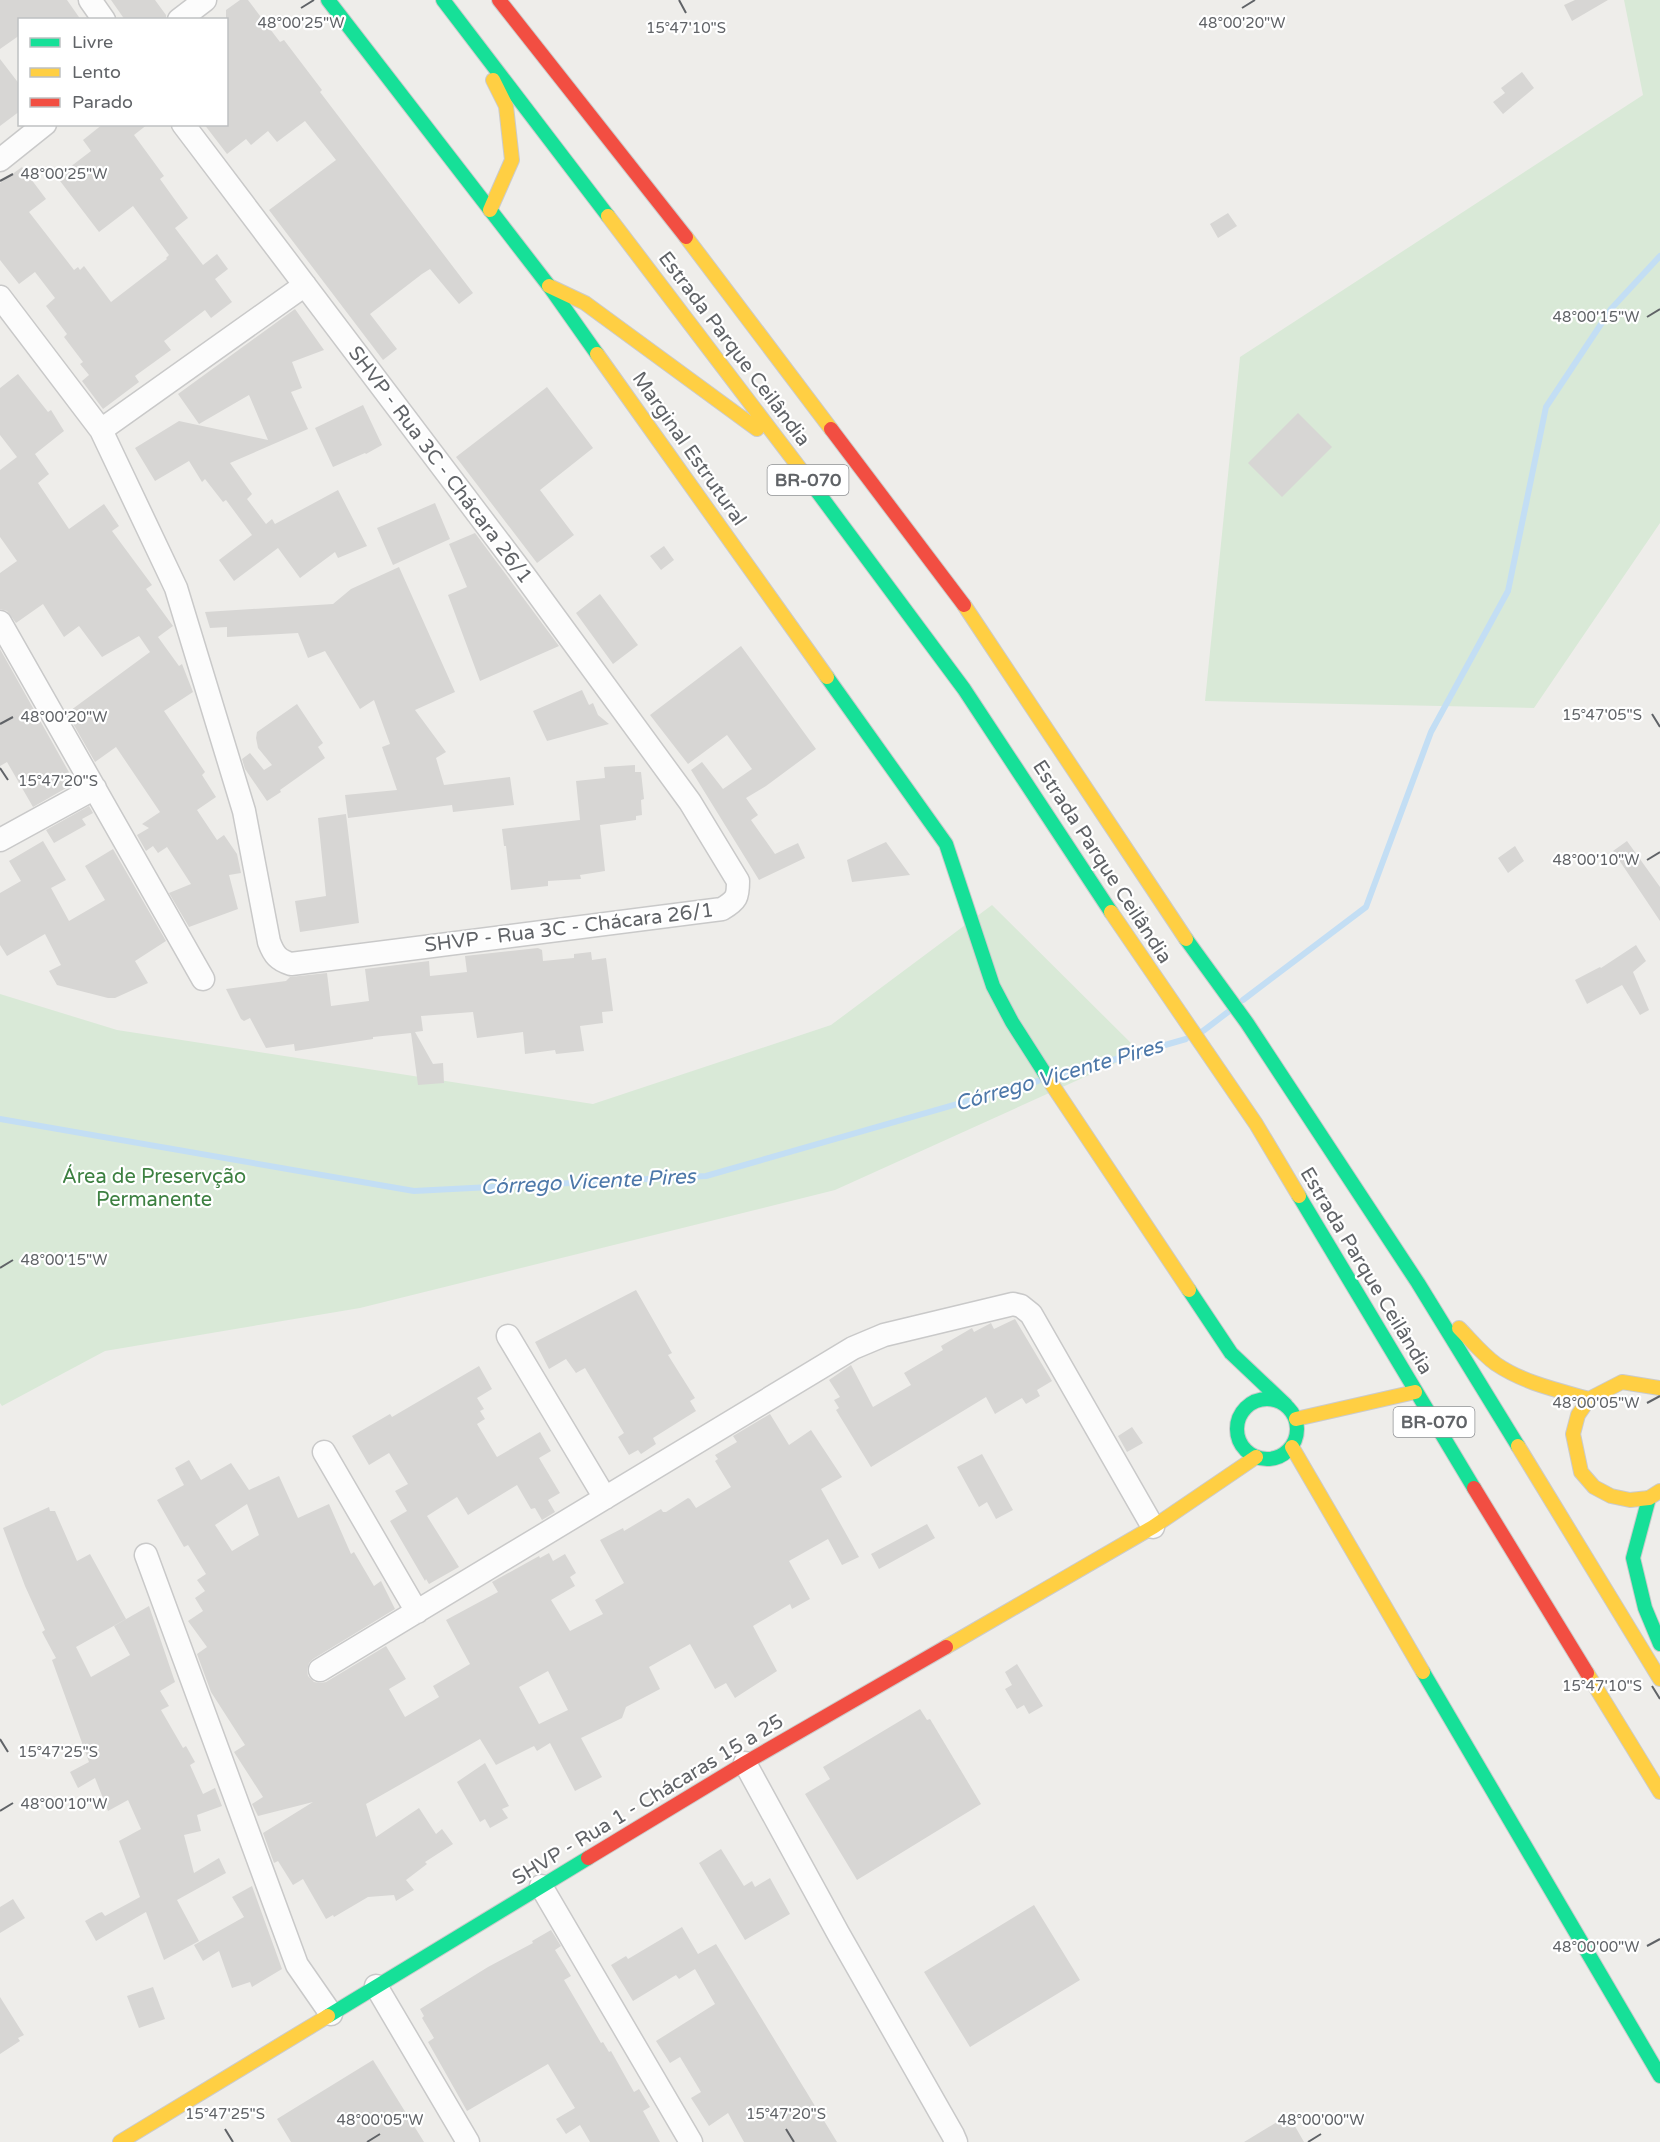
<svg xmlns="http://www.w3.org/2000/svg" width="1660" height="2142" viewBox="0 0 1660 2142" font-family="'Varela Round',sans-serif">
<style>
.green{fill:#d9e9d7}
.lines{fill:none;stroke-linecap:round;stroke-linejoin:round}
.stream{stroke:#c3def4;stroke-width:6}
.building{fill:#d7d6d4;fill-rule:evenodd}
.street-casing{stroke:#c9c9c9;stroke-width:25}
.fast-casing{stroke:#cbcbcb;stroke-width:16}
.slow-casing{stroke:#cbcbcb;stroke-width:16}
.jam-casing{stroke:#cbcbcb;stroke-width:16}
.street{stroke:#fcfcfc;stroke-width:22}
.fast{stroke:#16e098;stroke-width:14}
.slow{stroke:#ffcf43;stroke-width:14}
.jam{stroke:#f24e42;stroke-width:14}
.ticks{fill:none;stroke:#606367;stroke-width:2}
.labels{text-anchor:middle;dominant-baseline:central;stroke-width:4.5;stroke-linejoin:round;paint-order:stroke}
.shield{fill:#fff;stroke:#909295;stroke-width:1.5}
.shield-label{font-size:18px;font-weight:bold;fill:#606367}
.street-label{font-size:20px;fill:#606367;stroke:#fff}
.park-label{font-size:20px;fill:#3d8041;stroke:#fff}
.water-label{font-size:21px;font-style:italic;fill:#4d78a9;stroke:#fff}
.ticks-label{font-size:15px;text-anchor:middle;fill:#606367;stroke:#fff;stroke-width:4.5;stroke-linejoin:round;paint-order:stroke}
</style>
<rect width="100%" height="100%" fill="#eeedea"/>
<path class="green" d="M1624,0h36v523l-126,185 -329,-7 35,-344 403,-262z
M992,905l148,147 -305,138 -475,118 -255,43 -103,55 -2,-3v-409l117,36 476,74 238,-79z"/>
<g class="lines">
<path class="stream" d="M1243,1000l123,-93 65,-175 77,-141 38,-184 65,-98 49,-53
M1203,1031l25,-19
M1057,1076l129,-37
M0,1119l414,72 292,-15 332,-95"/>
</g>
<path class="building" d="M0,0h67l14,20h-61v15l-20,14z
M111,0h44l11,15v5h-41z
M240,0h8l32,42 4,-2 38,50 -2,2 153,201 -14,11 -29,-35 -8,5 -52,40 27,35 -14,11 -114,-150 67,-50 -31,-39 -28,21 -9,-11 -17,14 -5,-6 -19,15 -23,-30h22v-114z
M1575,0h33l-36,21 -8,-16z
M0,59l20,26v26l-20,15z
M1522,72l12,16 -31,26 -10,-12 12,-9 -4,-5z
M103,124h45l-14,11 30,41 -4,3 28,39 -13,10 28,37 14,-11 11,15 -13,10 17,23 -21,16 -6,-8 -41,31 7,9 -36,26 4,6 -36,27 -21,-28 7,-6 -9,-11 3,-2 -19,-25 3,-3 -21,-28 9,-8 -20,-26 -16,12 -19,-24v-77l22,-16 24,32 -17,13 45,58 4,-3 2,3 4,-4 27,36 56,-43 -1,-1 3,-3 -36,-49 -34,26 -42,-55 34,-26 -8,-11z
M1228,213l9,13 -19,12 -8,-14z
M295,309l29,41 -32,12 10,26 -11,4 17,37 -78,34 22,31 -5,5 19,25 6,-5 3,5 63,-34 29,56 -29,12 -3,-6 -35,26 -22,-30 -44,33 -15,-21 33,-25 -26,-35 -3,2 -18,-23 -3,3 -13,-21 -34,20 -20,-33 44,-27 89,19 -19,-45 -50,29 -21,-30z
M18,374l30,38 3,-2 13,21 -29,23 14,20 -11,9 31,46 35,-25 15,22 -7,5 40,54 -6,4 27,37 -15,11 21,29 3,-2 11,28 -29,19 41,61 -3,3 14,22 -19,13 20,30 7,-5 13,19 4,19 -12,2 9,34 -49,18 -20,-34 22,-9 -24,-37 -9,6 -5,-7 -7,5 -9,-16 12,-7 -7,-4 18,-12 -44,-65 -21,15 -28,-49 83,-61 -11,-16 -37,21 -23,-31 -15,11 -21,-33 -27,19 -9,-12 -7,-2v-36l17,-12 -17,-24v-67l17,-13 -17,-22v-47z
M547,387l46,61 -53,42 34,45 -37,28 -81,-106z
M363,405l19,40 -16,9 -1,-1 -32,14 -18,-39z
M1298,413l34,34 -50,50 -34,-34z
M435,503l15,36 -57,26 -16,-37z
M475,533l84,113 -79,35 -32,-86 19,-8 -18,-43z
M664,546l10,14 -13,10 -11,-14z
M399,567l56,125 -40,18 31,42 -10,6 8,27 66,-8 4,28 -61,7 -1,-7 -104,13 -3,-23 52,-5 -15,-43 8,-3 -16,-44 -14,9 -35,-58 -17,7 -10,-25 -71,4v-10l-17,1 -5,-16 128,-8 18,-15z
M600,594l38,51 -25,19 -37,-51z
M741,646l75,103 -50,37 -20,12 12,17 -7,5 24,34 23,-11 7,15 -46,22 -68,-110 11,-8 21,27 29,-20 -25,-34 -39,29 -38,-49z
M0,649l75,134 -42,24 -26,-45 -7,4z
M582,690l7,15 4,-2 5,12 11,9 -62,17 -14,-30z
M297,704l26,39 -5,4 7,11 -45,32 1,2 -14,9 -22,-32 -3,-10 8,-6 14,17 8,-5 -14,-17 -2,-10 1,-6z
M635,765v7h6l3,27 -3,1 1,15 -6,1v4l-36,5 5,46 -25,4 1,4 -33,2v5l-37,4 -5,-44h-2l-2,-17 78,-9 -4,-39 29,-3 -1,-11z
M89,806l4,7 -11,6 4,6 -32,18 -8,-13z
M346,814l13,109 -59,9 -5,-31 31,-5 -8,-78z
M43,841l23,39 -15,8 18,33 36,-21 -20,-34 28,-17 53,92 -31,20 13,22 -33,15h-7l-51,-13 -8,-14 12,-6 -16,-31 -38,22 -7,-11v-52l21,-12 -12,-20z
M1627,841l33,46v34l-47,-70z
M886,842l24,33 -58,7 -5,-22z
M1515,846l9,15 -16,12 -10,-15z
M1636,945l10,16 -13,11 16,38 -9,5 -18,-30 -35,19 -12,-24 25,-13 1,1z
M538,948l4,2 1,11 31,-3v-4l17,-2 1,8 14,-2 7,53 -11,1 1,11 -23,3 4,25 -28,3 -1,-4 -30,4 -2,-22 -46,6 -4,-26 -52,4 2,15 -8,1 18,32 10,-1 1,20 -26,2 -7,-52 -38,4v2l-78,12 -1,-7 -28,4 -16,-30 -6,3 -3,-2 -15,-30 60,-8 4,-4 37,-4 4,33 38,-5 -4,-32 64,-8 1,15 19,-2 18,-2 -2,-16z
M636,1290l36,63 -4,2 27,43 -5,3 6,10 -43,27 3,6 -15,10 -3,-4 -9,5 -11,-18 6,-4 -39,-65 -9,5 -10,-14 -17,10 -14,-27z
M1015,1319l37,62 -15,9 3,6 -14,8 -4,-6 -27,16 -9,-17 -115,70 -35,-57 3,-2 -5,-8 6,-3 -11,-17 22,-15 22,42 38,-22 -7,-12 39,-23 -2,-4 31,-18 2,4 17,-9 3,6z
M479,1366l13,23 -15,9 7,11 -4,2 5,8 -8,5 20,33 43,-25 11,19 -12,7 21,35 -12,7 7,12 -13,8 -7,-12 -4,1 -14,-24 -49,30 -11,-18 -30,19 32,51 -30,17 -3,-5 -1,2 -35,-60 17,-10 -12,-20 13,-7 -19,-31 -20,12 -17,-29 38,-22 2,3z
M770,1414l19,31 22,-15 31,47 -21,12 38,68 -17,8 -14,-26 -39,22 21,38 -18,10 -2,-5 -37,22 24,45 -42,27 -9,-15 -11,6 -25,-45 -41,23 11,22 -34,18 -4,11 -41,20 21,39 -27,14 -25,-48 -13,8 -3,-5 -38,19 -16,-26 -114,65 10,33 43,-29 17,26 6,-5 11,15 -28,18 2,2 -21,16 8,10 -18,11 -2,-6 -26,2 -34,20 -1,-2 -7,4 -23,-40 -10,6 -15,-24 -4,2 -11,-30 50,-31 -55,14 -6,-12 11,-7 -29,-45 11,-7 -34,-53 -14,-38 10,-7 -19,-26 15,-10 -8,-13 10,-7 -8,-11 9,-6 -18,-29 -4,2 -27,-47 27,-15 -9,-17 14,-8 12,20 30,-17 18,27 30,-14 19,42 31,-14 22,50 3,-2 20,34 7,-5 14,28 -82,50 -4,4 -2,7 1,6 6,6 6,1 6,-1 60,-36 20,33 -17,10 16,28 34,-20 -6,-11 37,-22 -24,-44 52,-28 -6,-10 47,-26 1,2 9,-5 4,8 12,-7 11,19 -6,4 5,9 -24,14 19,31 33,-17 -8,-14 29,-17 -24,-43 23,-12 1,3 37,-22 2,3h3l22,-14 2,1 6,9 35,-21 -16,-26 3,-2 -3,-4 22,-13 -4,-6zM247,1504l12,31 -27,16 -17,-26zM548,1671l20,39 -29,14 -20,-37z
M1132,1427l11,16 -16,9 -9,-16z
M982,1454l31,56 -17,9 -9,-17 -8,5 -22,-40z
M49,1507l1,4h5l22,50 13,-7 36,65 -50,28 15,30 39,-22 -16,-29 35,-20 26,76 -15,9 9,15 -8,4 22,38 3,-2 9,16 -5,3 13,29 12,-6 7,18 -25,9 4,16 -17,4 10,38 25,-15 7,15 -49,27 22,41 -35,19 -18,-48 -50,29 -11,-20 14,-8 3,-1 3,4 35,-19 -21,-56 22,-12 -13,-29 -20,11 -13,-33 -17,10 -8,-16 19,-10 -37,-102 4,-2 -14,-26 3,-2 -20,-44 -22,-58z
M927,1524l8,14 -56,31 -8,-15z
M1017,1664l26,42 -14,8 -5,-9 -7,4 -12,-20 7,-4 -7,-13z
M920,1709l7,11 3,-1 51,85 -124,76 -52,-86 25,-15 -7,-12z
M485,1763l24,43 -7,3 6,9 -18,10 -5,-9 -5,3 -23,-40z
M721,1849l23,37 8,-5 3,6 15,-9 20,36 -45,26 -46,-77z
M252,1886l30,83 -30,18 -2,-5 -18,6 -13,-37 -16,10 -9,-16 50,-28 -12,-20z
M13,1899l12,19 -25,15v-26z
M1034,1905l46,75 -110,67 -46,-75z
M682,1927l16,27 18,-10 121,198h-93l-16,-29 -19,13 -18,-28 10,-6 -21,-35 -10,6 -14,-22 59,-37 -20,-35 -16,10 -3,-4 -43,26 -22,-36 15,-9 2,3z
M551,1930l10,16 -6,4 16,26 -7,4 37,63 2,-1 6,10 2,-1 23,41 5,-3 11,18 -7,4 17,31h-70l-10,-17 -14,9 -10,-15 19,-11 -27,-44 -81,47 -39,-69 6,-4 -12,-20 2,-2 -4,-7 68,-42 45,-24 -1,-2z
M153,1987l12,32 -26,9 -12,-32z
M0,1997l24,38 -6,3 2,3 -20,13z
M373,2060l51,82h-133l-14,-23z
M1282,2119l4,5 6,-3 12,21h-60z"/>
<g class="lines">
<defs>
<path id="street" d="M90,0l14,20
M179,20l26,-20
M0,160l45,-36
M0,297l101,133 75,158 68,223 25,131c5,13 9,18 22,22l431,-55c15,-9 16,-12 16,-28l-48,-79 -166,-227 -341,-451
M101,430l204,-145
M0,622l203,357
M0,840l95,-52
M508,1336l97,162
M324,1452l93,160
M146,1555l151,410 34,49
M320,1670l533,-322 31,-13 129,-31 8,2 10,8 122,213
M745,1763l93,170 115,202 3,7
M541,1886l150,256
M376,1986l92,156"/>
<path id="fast" d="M328,0l221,286 48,68
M443,0l165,216
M811,483l153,206 147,223
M827,677l119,167 47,142 19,36 39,61
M1186,939l61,84 171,260 100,163
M1299,1196l175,292
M1189,1290l42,63 55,52
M1237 1429a30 30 0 1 1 60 0a30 30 0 1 1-60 0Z
M1649,1498l-16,60 12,50 15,36
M1423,1672l237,404
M328,2016l260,-158"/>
<path id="slow" d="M490,210l22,-50 -6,-54 -13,-26
M608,216l203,267
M686,237l145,192
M549,286l36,17 172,126
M597,354l230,323
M964,605l222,334
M1111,912l145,212 43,72
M1051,1083l138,207
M1459,1328c12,12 23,26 37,36 28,19 61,26 93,35
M1660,1388l-38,-6 -33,17 -11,16 -5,19 8,38 13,15 17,9 19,4 19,-2 11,-7
M1296,1419l119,-27
M1518,1446l142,233
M1292,1447l131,225
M946,1647l207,-120 103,-70
M1587,1673l73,119
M120,2142l208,-126"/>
<path id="jam" d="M499,0l187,237
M831,429l133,176
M1474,1488l113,185
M588,1858l157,-95 201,-116"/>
</defs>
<use href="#street" class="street-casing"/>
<use href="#fast" class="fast-casing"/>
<use href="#slow" class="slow-casing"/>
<use href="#jam" class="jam-casing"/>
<use href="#street" class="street"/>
<use href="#fast" class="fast"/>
<use href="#slow" class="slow"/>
<use href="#jam" class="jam"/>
</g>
<path class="ticks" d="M679,0l7,13M301,8l13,-8M1242,8l13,-8M0,181l13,-7M1647,317l13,-8M1652,714l8,13M0,724l13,-7M0,768l8,12M1647,860l13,-8M0,1268l13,-8M1647,1403l13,-7M1652,1686l8,13M0,1739l8,13M0,1811l13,-8M1647,1946l13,-7M225,2129l8,13M786,2129l8,13M367,2142l13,-8M1308,2142l13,-8"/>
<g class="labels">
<g class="shield">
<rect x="767.5" y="465" width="81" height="30" rx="4.5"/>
<rect x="1393.5" y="1407" width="81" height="30" rx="4.5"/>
</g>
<g class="shield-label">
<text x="808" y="480">BR-070</text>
<text x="1434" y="1422">BR-070</text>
</g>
<g class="street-label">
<text transform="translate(734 349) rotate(53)">Estrada Parque Ceilândia</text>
<text transform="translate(689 449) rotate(55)">Marginal Estrutural</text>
<text transform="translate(440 465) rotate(53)">SHVP - Rua 3C - Chácara 26/1</text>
<text transform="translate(1102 862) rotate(57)">Estrada Parque Ceilândia</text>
<text transform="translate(569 928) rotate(-7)">SHVP - Rua 3C - Chácara 26/1</text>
<text transform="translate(1366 1271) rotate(59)">Estrada Parque Ceilândia</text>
<text transform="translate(648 1800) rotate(-31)">SHVP - Rua 1 - Chácaras 15 a 25</text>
</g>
<g class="park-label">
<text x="154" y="1177">Área de Preservção<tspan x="154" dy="23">Permanente</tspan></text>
</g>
<g class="water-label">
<text transform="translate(1059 1075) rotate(-16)">Córrego Vicente Pires</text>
<text transform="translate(588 1182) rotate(-3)">Córrego Vicente Pires</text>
</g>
</g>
<g class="ticks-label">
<text x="301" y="28">48°00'25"W</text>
<text x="1242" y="28">48°00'20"W</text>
<text x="686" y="33">15°47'10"S</text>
<text x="64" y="179">48°00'25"W</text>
<text x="1596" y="322">48°00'15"W</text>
<text x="1602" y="720">15°47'05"S</text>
<text x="64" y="722">48°00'20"W</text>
<text x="58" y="786">15°47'20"S</text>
<text x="1596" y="865">48°00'10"W</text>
<text x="64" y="1265">48°00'15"W</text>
<text x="1596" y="1408">48°00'05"W</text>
<text x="1602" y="1691">15°47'10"S</text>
<text x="58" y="1757">15°47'25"S</text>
<text x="64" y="1809">48°00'10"W</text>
<text x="1596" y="1952">48°00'00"W</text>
<text x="225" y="2119">15°47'25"S</text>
<text x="786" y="2119">15°47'20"S</text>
<text x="380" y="2125">48°00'05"W</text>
<text x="1321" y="2125">48°00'00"W</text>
</g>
<rect x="18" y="18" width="210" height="108" fill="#ffffff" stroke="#bfc1c2" stroke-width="1.5"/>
<rect x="30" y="38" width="30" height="9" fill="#16e098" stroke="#bfc1c2" stroke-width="1.5"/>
<text x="72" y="48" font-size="18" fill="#606367">Livre</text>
<rect x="30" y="68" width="30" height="9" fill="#ffcf43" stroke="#bfc1c2" stroke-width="1.5"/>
<text x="72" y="78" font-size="18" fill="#606367">Lento</text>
<rect x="30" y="98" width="30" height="9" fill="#f24e42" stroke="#bfc1c2" stroke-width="1.5"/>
<text x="72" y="108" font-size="18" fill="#606367">Parado</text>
</svg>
